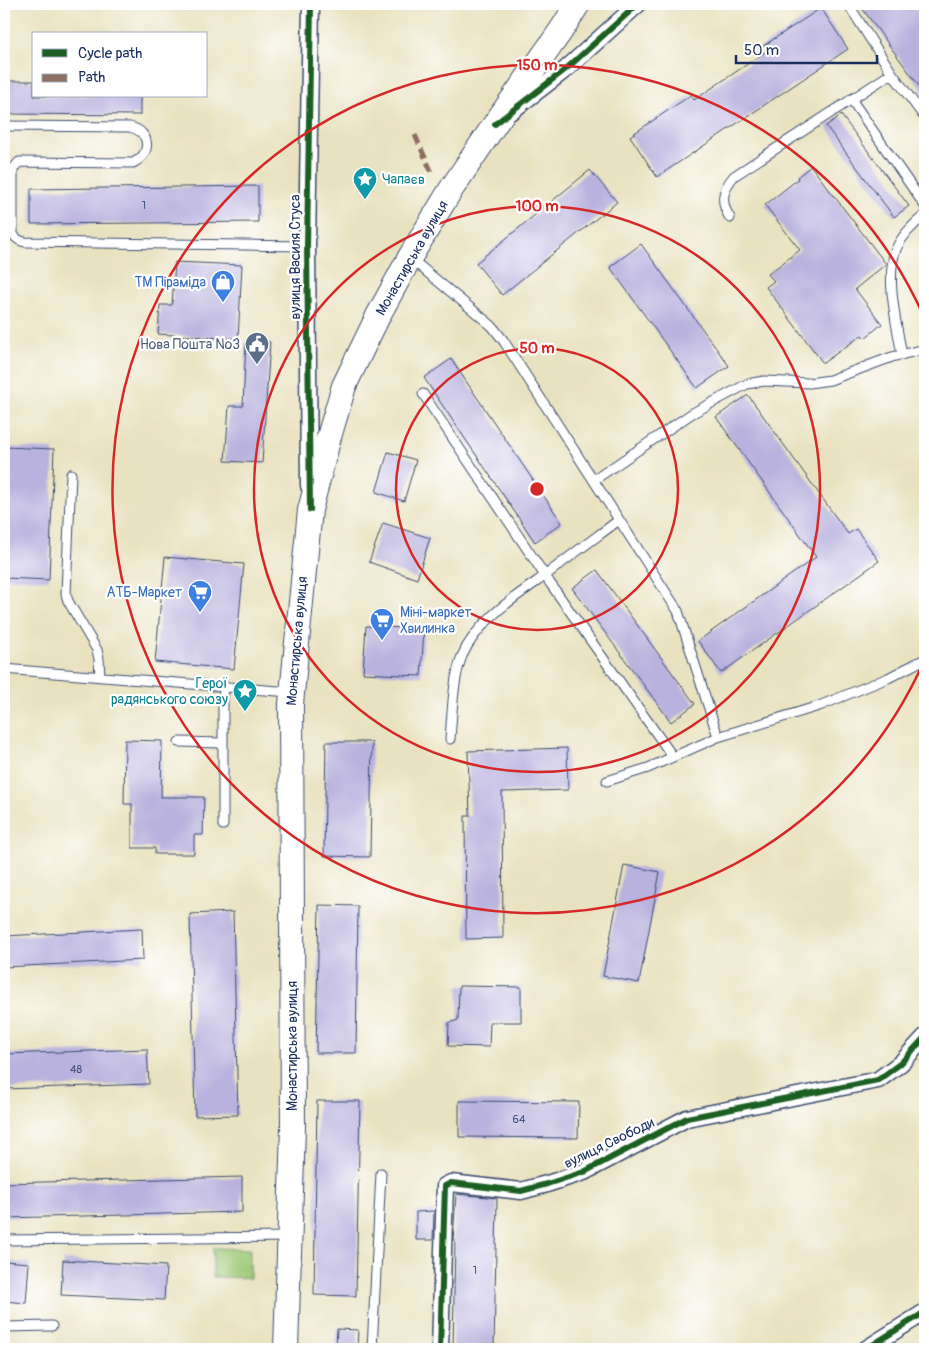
<svg xmlns="http://www.w3.org/2000/svg" width="929" height="1353" viewBox="0 0 929 1353" font-family="Pangolin,sans-serif">
<style>
.green{fill:#9ec976;stroke:#5c7c6a}
.building{fill:#b9b2de}
.lines{fill:none;stroke-linecap:round;stroke-linejoin:round}
.lane-casing{stroke:#3a4a6d;stroke-width:11}
.street-casing{stroke:#3a4a6d;stroke-width:19}
.secondary-casing{stroke:#3a4a6d;stroke-width:26}
.lane{stroke:#fff;stroke-width:9}
.street{stroke:#fff;stroke-width:16}
.secondary{stroke:#fff;stroke-width:24}
.quiet{stroke:#8d6e63;stroke-width:5;stroke-dasharray:10 5;stroke-linecap:butt}
.cycleway-casing{stroke:#fff;stroke-width:9}
.cycleway{stroke:#1b5e20;stroke-width:6}
.ring{fill:none;stroke:#d62828;stroke-width:2.5}
.labels{text-anchor:middle;dominant-baseline:central;stroke-width:4.5;stroke-linejoin:round;paint-order:stroke}
.number-label{font-size:11px;fill:#42507e}
.culture-label{font-size:14px;fill:#0d838f;stroke:#fff;text-anchor:start}
.street-label{font-size:14px;fill:#1b2f5e;stroke:#fff}
.shop-label{font-size:14px;fill:#366cbe;stroke:#fff;text-anchor:end}
.service-label{font-size:14px;fill:#4e5e75;stroke:#fff;text-anchor:end}
.centre{fill:#d62828;stroke:#fff;stroke-width:2.5}
.ring-label{font-size:15px;text-anchor:middle;font-weight:bold;fill:#d62828;stroke:#fff;stroke-width:4.5;stroke-linejoin:round;paint-order:stroke}
</style>
<rect width="100%" height="100%" fill="#fff"/>
<filter id="ink" filterUnits="userSpaceOnUse"><feTurbulence type="fractalNoise" baseFrequency=".02" numOctaves="2"/><feDisplacementMap in="SourceGraphic" scale="10" xChannelSelector="R" yChannelSelector="G"/><feConvolveMatrix kernelMatrix="1 2 1 2 8 2 1 2 1" color-interpolation-filters="sRGB"/></filter>
<filter id="wash" filterUnits="userSpaceOnUse"><feTurbulence type="fractalNoise" baseFrequency=".0096" numOctaves="4" result="noise"/><feDisplacementMap in="SourceGraphic" scale="20" xChannelSelector="R" yChannelSelector="G"/><feGaussianBlur stdDeviation="1.12" result="paint"/><feColorMatrix in="noise" values="0 0 0 0 0 0 0 0 0 0 0 0 0 0 0 0 0 1.4 0 .05"/><feComposite in="paint" operator="in"/></filter>
<g filter="url(#wash)">
<rect width="100%" height="100%" fill="#e9e2c0"/>
<path class="green" d="M213,1248l37,1v29l-37,-1z"/>
<g id="blocks">
<path class="building" d="M859,4h52l14,19v71z
M821,8l27,41 -191,128 -27,-41 61,-41 3,5 70,-47 -4,-5z
M4,81h30v15h106v19l-136,-1z
M841,115l68,91 -15,11 -68,-91z
M811,166l75,98 -31,25 27,35 -17,14 -3,-3 -39,28 -57,-76 8,-6 -6,-7 32,-24 -35,-45 33,-26 -1,-2z
M590,170l27,32 -115,93 -26,-32z
M258,186v36l-227,2v-35z
M641,244l88,122 -32,22 -87,-121z
M175,262l67,3 -4,74 -80,-5 2,-29h12z
M246,341l24,1 -8,121 -37,-2 4,-55h14z
M451,359l111,164 -27,19 -111,-164z
M748,395l100,139 8,-5 23,32 -158,112 -23,-32 118,-84 -100,-140z
M4,447l50,2 -5,131 -45,-2z
M388,452l28,8 -12,41 -28,-9z
M383,523l47,15 -13,41 -48,-17z
M165,557l79,7 -10,105 -79,-7z
M597,570l98,134 -24,18 -99,-134z
M366,626l58,3 -3,47 -58,-3z
M125,740l37,1 -1,56h43l-1,38h-9v19h-39v-6h-23v-44h-8z
M326,742h46l-2,115 -46,-1z
M567,748l1,42 -66,2 1,146 -37,1 -1,-123h5l-2,-65z
M624,865l36,7 -21,111 -36,-7z
M319,905l39,1 -2,147h-40z
M233,912l5,203 -43,1 -5,-202z
M142,929l1,31 -139,7v-31z
M459,986l62,1v35h-31l-1,25 -41,-1 1,-23 9,-3z
M147,1049l2,35 -145,5v-35z
M317,1101h43l-4,195 -42,-1z
M459,1101l120,1 -1,36 -119,-1z
M242,1177v35l-238,6v-35z
M456,1194l41,4 -3,151h-41l2,-109h-2z
M434,1211l-1,29h-17v-28z
M63,1260l103,6 -2,34 -103,-5z
M4,1261l25,2 -3,40 -22,-2z
M337,1329l21,1 -1,19h-21z"/>
</g>
</g>
<g filter="url(#ink)">
<use href="#blocks" fill-opacity="0" stroke="#3a4a6d" stroke-width="1"/>
<g class="lines">
<defs>
<path id="lane" d="M848,4l44,69 33,45
M851,99l74,107
M4,126l126,1c21,5 22,27 3,36l-114,-1 -6,7v65c3,5 6,7 12,8l282,4
M730,218c-10,-16 -8,-28 4,-42l158,-103
M410,258l82,68 11,14 162,251 13,20 40,126
M902,355c-5,-29 -18,-82 -5,-108 6,-13 17,-23 28,-32
M423,394l127,189 123,174
M71,474l-5,120 2,7 29,49 2,9 1,18
M594,480l97,-66 56,-30 17,-3 45,2 21,-3 62,-23 33,-8
M4,669l286,23
M450,739c2,-24 3,-61 12,-83 16,-36 53,-59 84,-81 24,-19 49,-37 73,-55
M179,742l44,1
M607,781l41,-13 70,-31 101,-31 69,-28 37,-19
M223,825v-127l1,-11
M4,1240l285,-3
M4,1327l48,-1
M372,1349l9,-176"/>
<path id="street" d="M510,112l56,-43 72,-65
M309,486l-2,-240 4,-242
M440,1349l5,-163 6,-3 70,8 26,-7 37,-12 103,-54 191,-38 23,-17 24,-26
M866,1349l59,-37"/>
<path id="secondary" d="M286,1349l7,-222 -2,-423 19,-194 19,-73 15,-51 35,-72 31,-57 40,-66 45,-67 65,-92 18,-28"/>
</defs>
<use href="#lane" class="lane-casing"/>
<use href="#street" class="street-casing"/>
<use href="#secondary" class="secondary-casing"/>
<use href="#lane" class="lane"/>
<use href="#street" class="street"/>
<use href="#secondary" class="secondary"/>
<path class="quiet" d="M415,135l17,38"/>
<defs>
<path id="cycleway" d="M495,124l71,-55 72,-65
M310,510l-3,-264 4,-242
M440,1349l5,-163 6,-3 70,8 26,-7 37,-12 103,-54 191,-38 23,-17 24,-26
M866,1349l59,-37"/>
</defs>
<use href="#cycleway" class="cycleway-casing"/>
<use href="#cycleway" class="cycleway"/>
</g>
</g>
<g class="ring">
<circle cx="537" cy="489" r="141"/>
<circle cx="537" cy="489" r="283"/>
<path d="M924 661A424 424 0 1 1 924 317"/>
</g>
<defs>
<symbol id="sight-pin" viewBox="-11 -11 22 30"><path d="M0 17L-7.5 6A9.5 9.5 0 1 1 7.5 6Z" fill="#0f9aa8" stroke="#fff"/><path d="M0-6L1.8-2.2L6-1.7L2.9 1.2L3.7 5.4L0 3.3L-3.7 5.4L-2.9 1.2L-6-1.7L-1.8-2.2Z" fill="#fff"/></symbol>
<symbol id="shop-pin" viewBox="-11 -11 22 30"><path d="M0 17L-7.5 6A9.5 9.5 0 1 1 7.5 6Z" fill="#3f7fe0" stroke="#fff"/><path d="M-5-2.5h2.3a2.7 3.5 0 0 1 5.4 0H5L5.5 6h-11ZM-1.5-2.5h3a1.5 2.3 0 0 0-3 0Z" fill="#fff"/></symbol>
<symbol id="civic-pin" viewBox="-11 -11 22 30"><path d="M0 17L-7.5 6A9.5 9.5 0 1 1 7.5 6Z" fill="#5c6f8a" stroke="#fff"/><path d="M-.6-6.5H3V-4.5H.6V-3L4-1V1h2V6H-6V1h2V-1L-.6-3ZM-1.2 2.5V6h2.4V2.5Z" fill="#fff"/></symbol>
<symbol id="supermarket-pin" viewBox="-11 -11 22 30"><path d="M0 17L-7.5 6A9.5 9.5 0 1 1 7.5 6Z" fill="#3f7fe0" stroke="#fff"/><path d="M-6-5.5h2.5l.6 2H6L4.5 2H-2.5L-4.4-4H-6ZM-1.5 3.2a1.3 1.3 0 1 0 .1 0ZM3 3.2a1.3 1.3 0 1 0 .1 0Z" fill="#fff"/></symbol>
</defs>
<g fill-rule="evenodd">
<use href="#sight-pin" x="351" y="165" width="28" height="38"/>
<use href="#shop-pin" x="209" y="268" width="28" height="38"/>
<use href="#civic-pin" x="243" y="330" width="28" height="38"/>
<use href="#supermarket-pin" x="186" y="578" width="28" height="38"/>
<use href="#supermarket-pin" x="368" y="606" width="28" height="38"/>
<use href="#sight-pin" x="231" y="677" width="28" height="38"/>
</g>
<g class="labels">
<g class="number-label">
<text x="144" y="205">1</text>
<text x="76" y="1069">48</text>
<text x="519" y="1119">64</text>
<text x="475" y="1270">1</text>
</g>
<g class="culture-label">
<text x="382" y="179">Чапаєв</text>
<text x="228" y="683" text-anchor="end">Герої<tspan x="228" dy="16">радянського союзу</tspan></text>
</g>
<g class="street-label">
<text transform="translate(295 257) rotate(-90)">вулиця Василя Стуса</text>
<text transform="translate(412 258) rotate(-60)">Монастирська вулиця</text>
<text transform="translate(297 641) rotate(-85)">Монастирська вулиця</text>
<text transform="translate(292 1046) rotate(-90)">Монастирська вулиця</text>
<text transform="translate(609 1143) rotate(-26)">вулиця Свободи</text>
</g>
<g class="shop-label">
<text x="206" y="282">ТМ Піраміда</text>
<text x="182" y="592">АТБ-Маркет</text>
<text x="400" y="612" text-anchor="start">Міні-маркет<tspan x="400" dy="16">Хвилинка</tspan></text>
</g>
<g class="service-label">
<text x="240" y="344">Нова Пошта №3</text>
</g>
</g>
<circle cx="537" cy="489" r="8" class="centre"/>
<g class="ring-label">
<text x="537" y="70">150 m</text>
<text x="537" y="211">100 m</text>
<text x="537" y="353">50 m</text>
</g>
<rect width="929" height="1353" fill="none" stroke="#fff" stroke-width="20"/>
<rect x="32" y="32" width="175" height="65" fill="#ffffff" stroke="#a4acbf"/>
<rect x="42" y="49" width="25" height="8" fill="#1b5e20" stroke="#a4acbf"/>
<text x="78" y="58" font-size="15" fill="#1b2f5e">Cycle path</text>
<rect x="42" y="74" width="25" height="8" fill="#8d6e63" stroke="#a4acbf"/>
<text x="78" y="82" font-size="15" fill="#1b2f5e">Path</text>
<path d="M736 55v8h141v-8" fill="none" stroke="#1b2f5e" stroke-width="2.5"/>
<text x="744" y="55" font-size="15" fill="#1b2f5e" stroke="#ffffff" stroke-width="4" paint-order="stroke">50 m</text>
</svg>
